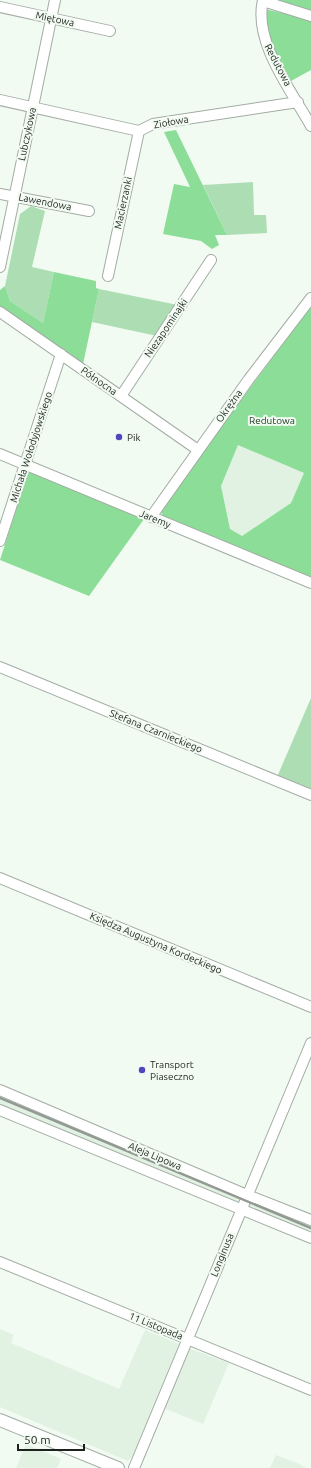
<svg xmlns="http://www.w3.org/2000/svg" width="311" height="1468" viewBox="0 0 311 1468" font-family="Ubuntu,sans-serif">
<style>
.built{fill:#e1f1e2}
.green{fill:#addeb3}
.forest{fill:#8bdd97;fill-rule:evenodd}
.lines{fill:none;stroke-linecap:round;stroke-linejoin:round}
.minor-casing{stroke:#a3aca4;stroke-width:12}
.tertiary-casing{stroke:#a3aca4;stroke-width:14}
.minor{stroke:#fff;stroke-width:10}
.tertiary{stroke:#fff;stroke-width:12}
.rail{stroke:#919992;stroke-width:2.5}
.poi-dot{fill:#5047be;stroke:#f1fbf2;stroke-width:1.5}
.labels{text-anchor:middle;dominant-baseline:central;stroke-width:4;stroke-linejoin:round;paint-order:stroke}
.street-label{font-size:10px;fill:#1e221e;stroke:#f1fbf2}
.park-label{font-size:10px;fill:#16371c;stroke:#f1fbf2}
.poi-label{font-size:10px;fill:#1e221e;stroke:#f1fbf2;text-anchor:start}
</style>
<rect width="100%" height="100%" fill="#f1fbf2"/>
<path class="built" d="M238,445l66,28 -13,30 -49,33 -12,-7 -9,-43z
M0,1093l243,103 -4,9 -239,-100z
M252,1199l59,24v12l-62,-26z
M0,1329l14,6 -3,8 108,46 26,-59 34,14 -46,112 -5,5 -128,-54z
M188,1348l41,15 -26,61 -39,-16z
M26,1444l35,15 -4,9h-41z
M276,1455l23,9 7,4h-36z"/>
<path class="green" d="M253,182l1,33h12l1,18 -40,2 -24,-50z
M31,206l14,5 -13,56 22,5 -11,51 -33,-22 -5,-15 15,-72z
M99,289l79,16 -21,31 -65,-14z
M311,698v93l-34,-14z"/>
<path class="forest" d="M273,0h38v12z
M265,9l46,11v50l-20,11 -25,-47z
M176,130l51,105h-12l4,10 -7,4 -11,-8 -38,-7 11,-50 16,3 -26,-55z
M54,272l42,9v7l3,1 -16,75 -83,-57v-17l5,-4 5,15 33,22z
M311,305v273l-148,-62 -3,-6zM238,445l66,28 -13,30 -49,33 -12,-7 -9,-43z
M29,470l115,49 -55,77 -89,-36z"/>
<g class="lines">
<defs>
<path id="minor" d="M263,0c-10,42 28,90 48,126
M263,1l48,15
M0,7l110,24
M0,100l139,31 14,-7 145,-22
M0,194l89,17
M0,267l55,-267
M108,276l31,-145
M0,312l198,138
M121,396l90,-136
M0,454l311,129
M151,517l98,-138 62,-81
M0,541l61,-187
M0,667l311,128
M0,878l311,129
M0,1090l247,105 64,25
M0,1110l311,128
M0,1262l311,128
M134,1468l177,-425"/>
<path id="tertiary" d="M0,1420l118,48"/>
</defs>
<use href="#minor" class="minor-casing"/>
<use href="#tertiary" class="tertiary-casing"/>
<use href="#minor" class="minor"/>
<use href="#tertiary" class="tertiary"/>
<path class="rail" d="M0,1098l311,130"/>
</g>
<g class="poi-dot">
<circle cx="119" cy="437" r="4"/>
<circle cx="142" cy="1070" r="4"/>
</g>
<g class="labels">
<g class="street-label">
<text transform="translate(55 19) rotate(12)">Miętowa</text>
<text transform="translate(278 65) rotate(62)">Redutowa</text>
<text transform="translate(171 122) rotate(-10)">Ziołowa</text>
<text transform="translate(27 134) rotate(-78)">Lubczykowa</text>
<text transform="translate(45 202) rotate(11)">Lawendowa</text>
<text transform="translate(123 203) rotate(-78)">Macierzanki</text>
<text transform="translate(166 328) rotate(-56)">Niezapominajki</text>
<text transform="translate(99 381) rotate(35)">Północna</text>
<text transform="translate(229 406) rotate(-54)">Okrężna</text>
<text transform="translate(31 447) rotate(-72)">Michała Wołodyjowskiego</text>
<text transform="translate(155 519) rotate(22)">Jaremy</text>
<text transform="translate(156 731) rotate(22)">Stefana Czarnieckiego</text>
<text transform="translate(156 943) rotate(23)">Księdza Augustyna Kordeckiego</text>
<text transform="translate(155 1156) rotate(23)">Aleja Lipowa</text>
<text transform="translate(222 1255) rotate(-68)">Longinusa</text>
<text transform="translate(156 1326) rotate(22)">11 Listopada</text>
</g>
<g class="park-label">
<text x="272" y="420">Redutowa</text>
</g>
<g class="poi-label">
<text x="127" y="437">Pik</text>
<text x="150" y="1064">Transport<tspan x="150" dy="12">Piaseczno</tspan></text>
</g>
</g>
<path d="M18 1444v6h66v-6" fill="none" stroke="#1e221e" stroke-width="2"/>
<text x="24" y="1444" font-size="12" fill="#1e221e" stroke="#f1fbf2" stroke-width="3" paint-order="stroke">50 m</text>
</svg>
